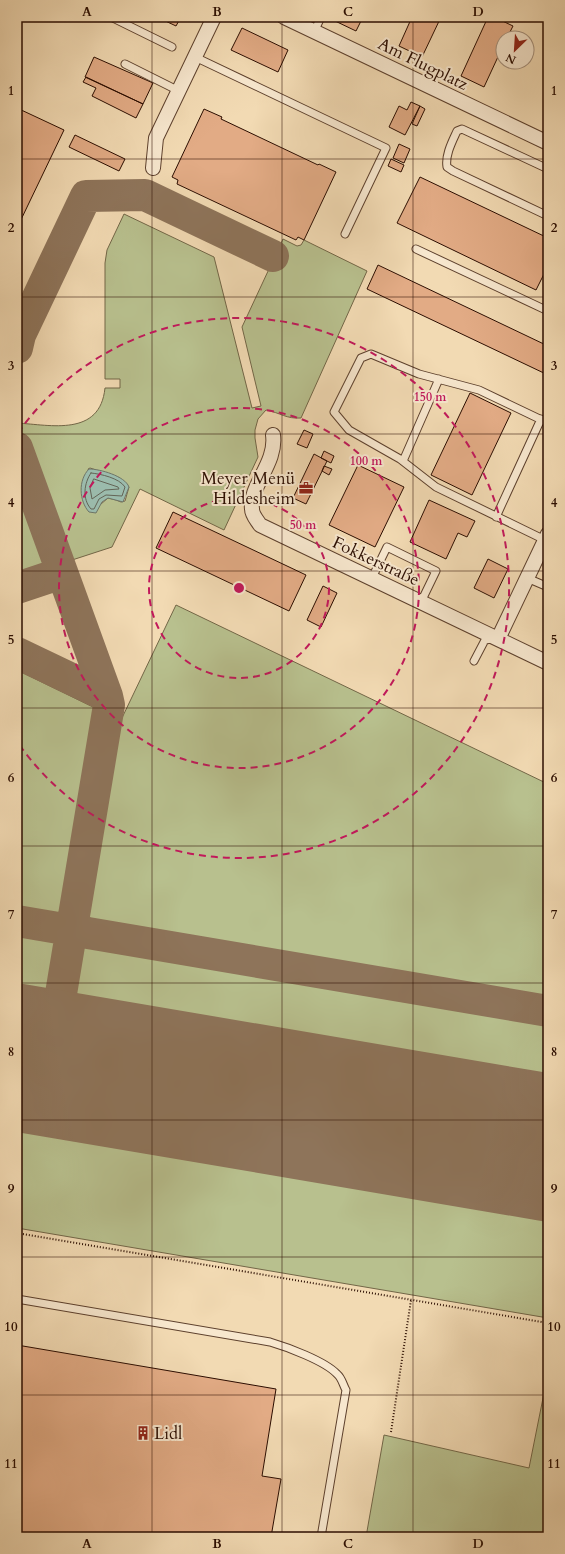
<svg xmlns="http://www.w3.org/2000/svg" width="565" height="1554" viewBox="0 0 565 1554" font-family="Cardo,serif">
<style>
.green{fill:#b8c08e;stroke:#726647;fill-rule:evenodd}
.water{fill:#9bbbac;stroke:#6e7567}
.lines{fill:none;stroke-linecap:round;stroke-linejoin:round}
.shore{stroke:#636456;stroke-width:1}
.taxiway{stroke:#8e745a;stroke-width:32}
.runway{stroke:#8e745a;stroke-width:81}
.building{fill:#e2ab85;stroke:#2b0d00}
.service-casing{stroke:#5d402d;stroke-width:9}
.minor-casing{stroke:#5d402d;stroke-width:16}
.path{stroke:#2b0d00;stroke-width:2;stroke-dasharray:1 2;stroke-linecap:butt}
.service{stroke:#f7e7ce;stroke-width:7}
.minor{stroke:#f7e7ce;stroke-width:14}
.grid{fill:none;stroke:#2b0d00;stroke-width:1;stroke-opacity:0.55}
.ring{fill:none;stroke:#c2185b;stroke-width:2;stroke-dasharray:7 5}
.labels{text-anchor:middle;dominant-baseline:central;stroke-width:4;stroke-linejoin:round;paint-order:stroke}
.street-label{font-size:17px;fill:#2b0d00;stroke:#f7e7ce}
.poi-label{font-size:17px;fill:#2b0d00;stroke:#f7e7ce;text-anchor:end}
.centre{fill:#c2185b;stroke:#f7e7ce;stroke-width:2}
.ring-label{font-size:12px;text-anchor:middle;font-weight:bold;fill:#c2185b;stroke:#f7e7ce;stroke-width:4;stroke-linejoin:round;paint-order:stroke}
.neatline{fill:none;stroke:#2b0d00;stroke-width:1.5}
.grid-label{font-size:13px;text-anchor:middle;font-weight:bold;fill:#2b0d00}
</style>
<rect width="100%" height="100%" fill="#f2dab3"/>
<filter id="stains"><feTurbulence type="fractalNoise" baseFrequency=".005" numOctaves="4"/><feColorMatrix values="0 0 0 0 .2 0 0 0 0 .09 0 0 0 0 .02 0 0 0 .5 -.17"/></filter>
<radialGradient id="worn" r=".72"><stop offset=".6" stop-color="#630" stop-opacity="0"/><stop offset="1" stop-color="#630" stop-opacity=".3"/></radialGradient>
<path class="green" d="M124,214l90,43 38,151 9,-2 -19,-79 41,-88 14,7 4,-1 3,-5 63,31 -66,147c-15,1 -20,-5 -35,-8l-8,9 -3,11v8l3,19 -34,73 -84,-41 -28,58 -46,15 -49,-139c34,2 83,14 88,-35h15v-9h-15v-116l2,-13zM90,468l28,9 11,10 -4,14 -4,1 -5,-2 -8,-2 -7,6 -13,-35z
M17,472l33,90 -3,7 -30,10z
M176,605l372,179v217l-454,-76 -5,-9 32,-196z
M17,670l78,38 -34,204 -7,5 -37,-6z
M17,930l40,7 -12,71 -28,-5z
M84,941l464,79v73l-476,-80z
M17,1046l531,90v182l-531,-90z
M548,1373v164h-182l18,-102 145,33z"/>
<path class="water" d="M89,469c11,0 36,7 40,18l-6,15 -15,-4 -6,4 -6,11 -7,-1c-10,-11 -11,-32 0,-43z"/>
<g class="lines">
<path class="shore" d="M91,473c10,1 28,5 34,14l-3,9 -16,-1 -7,4 -5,10h-3c-9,-10 -7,-26 0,-36z
M94,479l24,8 1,2 -14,1 -13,9 -2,-11z"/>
<path class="taxiway" d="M17,348l3,-13 66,-139 59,-1 128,61
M17,448l90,248 2,9 -65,391
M17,588l45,-15
M17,653l90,43
M17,921l531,90"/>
<path class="runway" d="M17,1024l531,90
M17,1091l531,90"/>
</g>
<path class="building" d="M157,17h24l-5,9z
M334,17h29l-7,14 -23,-11z
M412,17h29l-19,40 -23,-11z
M488,17h6l19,9 -6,12h-4v8l-19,41 -23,-11z
M242,28l46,22 -10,22 -47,-22z
M94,57l59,26 -10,21 -58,-27z
M86,77l57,27 -7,14 -44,-22 4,-8 -13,-6z
M411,102l9,4 -15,29 -16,-8 10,-21 8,4z
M420,106l5,3 -8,17 -5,-2z
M17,108l47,22 -47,98z
M204,109l18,8 -1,2 97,46 1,-1 17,8 -32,68 -6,-3 -2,3 -119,-56 1,-4 -6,-3z
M75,135l50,24 -6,12 -50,-24z
M399,144l11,5 -6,14 -11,-5z
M391,159l13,6 -3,7 -13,-6z
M420,177l128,61v28l-12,24 -139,-67z
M378,265l170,81v29l-181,-86z
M470,393l41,20 -39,82 -41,-20z
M304,430l9,4 -6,14 -10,-4z
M324,451l10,5 -3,7 -10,-5z
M314,454l13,7 -21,43 -13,-6z
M358,465l46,22 -29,60 -46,-22z
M324,466l8,3 -3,6 -7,-4z
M429,500l46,21 -8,16 -9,-4 -12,26 -36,-17z
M173,512l133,63 -17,36 -133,-63z
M488,559l20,10 -14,29 -20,-10z
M323,586l14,7 -16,34 -14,-7z
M17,1345l259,44 -14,87 19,3 -10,58h-254z"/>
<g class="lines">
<defs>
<path id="service" d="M111,17l61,30
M314,32l7,-15
M195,57l191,91 -41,86
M125,64l54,27
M548,169l-86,-40 -5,2c-5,11 -12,24 -10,36l6,4 95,45
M416,249l132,62
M403,461l36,-82
M496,517l45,-98
M545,540l-109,-53 -36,-28 -51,-29 -15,-18 27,-54 10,-4 48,20 60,16 69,33
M372,578l15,-31 49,24 -15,31
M527,578l21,9
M474,661l11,-21 7,-1
M17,1299l253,43c17,5 55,19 67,32 5,4 6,11 9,16l-25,147"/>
<path id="minor" d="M284,17l264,126
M153,168l3,-30 58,-121
M273,435c4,28 -24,51 -21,74 0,6 5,11 8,16l288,138
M498,639l50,-105"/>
</defs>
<use href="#service" class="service-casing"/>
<use href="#minor" class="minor-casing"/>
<path class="path" d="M17,1233l531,90
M391,1432l20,-132"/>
<use href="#service" class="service"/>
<use href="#minor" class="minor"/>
</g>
<path class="grid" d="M152,17v1520M282,17v1520M413,17v1520M17,159h531M17,297h531M17,434h531M17,571h531M17,708h531M17,846h531M17,983h531M17,1120h531M17,1257h531M17,1395h531"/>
<g class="ring">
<circle cx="239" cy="588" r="90"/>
<circle cx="239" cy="588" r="180"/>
<path d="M18 433A270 270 0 1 1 18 743"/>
</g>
<defs>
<symbol id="office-bare" viewBox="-9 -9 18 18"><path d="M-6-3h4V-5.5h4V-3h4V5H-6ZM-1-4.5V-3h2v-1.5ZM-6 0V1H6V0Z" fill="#8f2418" stroke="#f7e7ce" stroke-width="2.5" paint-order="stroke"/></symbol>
<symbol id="building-bare" viewBox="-9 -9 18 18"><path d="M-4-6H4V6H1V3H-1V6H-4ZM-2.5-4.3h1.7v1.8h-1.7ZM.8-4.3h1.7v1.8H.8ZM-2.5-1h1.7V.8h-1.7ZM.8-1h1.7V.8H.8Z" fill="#8f2418" stroke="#f7e7ce" stroke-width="2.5" paint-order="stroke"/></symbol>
</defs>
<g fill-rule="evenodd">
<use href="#office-bare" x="296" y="478" width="20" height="20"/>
<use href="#building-bare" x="133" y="1423" width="20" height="20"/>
</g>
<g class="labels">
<g class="street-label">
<text transform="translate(423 64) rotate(26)">Am Flugplatz</text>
<text transform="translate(376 561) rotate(25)">Fokkerstraße</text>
</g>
<g class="poi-label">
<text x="295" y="478">Meyer Menü<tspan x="295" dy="20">Hildesheim</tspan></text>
<text x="154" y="1433" text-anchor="start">Lidl</text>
</g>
</g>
<circle cx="239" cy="588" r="6" class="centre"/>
<g class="ring-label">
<text x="430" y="401">150 m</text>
<text x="366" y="465">100 m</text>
<text x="303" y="529">50 m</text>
</g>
<rect width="565" height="1554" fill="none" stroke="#f2dab3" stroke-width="44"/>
<g transform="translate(515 50) rotate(205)"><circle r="19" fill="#f7e7ce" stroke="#a5907c"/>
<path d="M0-3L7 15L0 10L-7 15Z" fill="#8f2418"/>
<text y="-6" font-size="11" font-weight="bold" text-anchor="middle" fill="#2b0d00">N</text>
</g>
<rect x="22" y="22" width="521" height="1510" class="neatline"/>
<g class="grid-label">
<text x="87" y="16">A</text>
<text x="217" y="16">B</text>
<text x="348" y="16">C</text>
<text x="478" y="16">D</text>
<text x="11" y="95">1</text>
<text x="554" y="95">1</text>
<text x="11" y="232">2</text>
<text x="554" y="232">2</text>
<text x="11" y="370">3</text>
<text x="554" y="370">3</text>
<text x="11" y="507">4</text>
<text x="554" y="507">4</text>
<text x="11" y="644">5</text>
<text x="554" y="644">5</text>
<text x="11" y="782">6</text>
<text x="554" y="782">6</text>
<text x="11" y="919">7</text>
<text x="554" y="919">7</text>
<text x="11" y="1056">8</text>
<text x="554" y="1056">8</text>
<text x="11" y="1193">9</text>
<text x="554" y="1193">9</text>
<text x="11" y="1331">10</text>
<text x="554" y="1331">10</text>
<text x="11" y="1468">11</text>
<text x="554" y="1468">11</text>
<text x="87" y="1548">A</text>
<text x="217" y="1548">B</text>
<text x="348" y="1548">C</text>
<text x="478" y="1548">D</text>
</g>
<rect width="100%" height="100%" filter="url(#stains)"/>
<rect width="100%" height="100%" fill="url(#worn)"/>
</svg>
